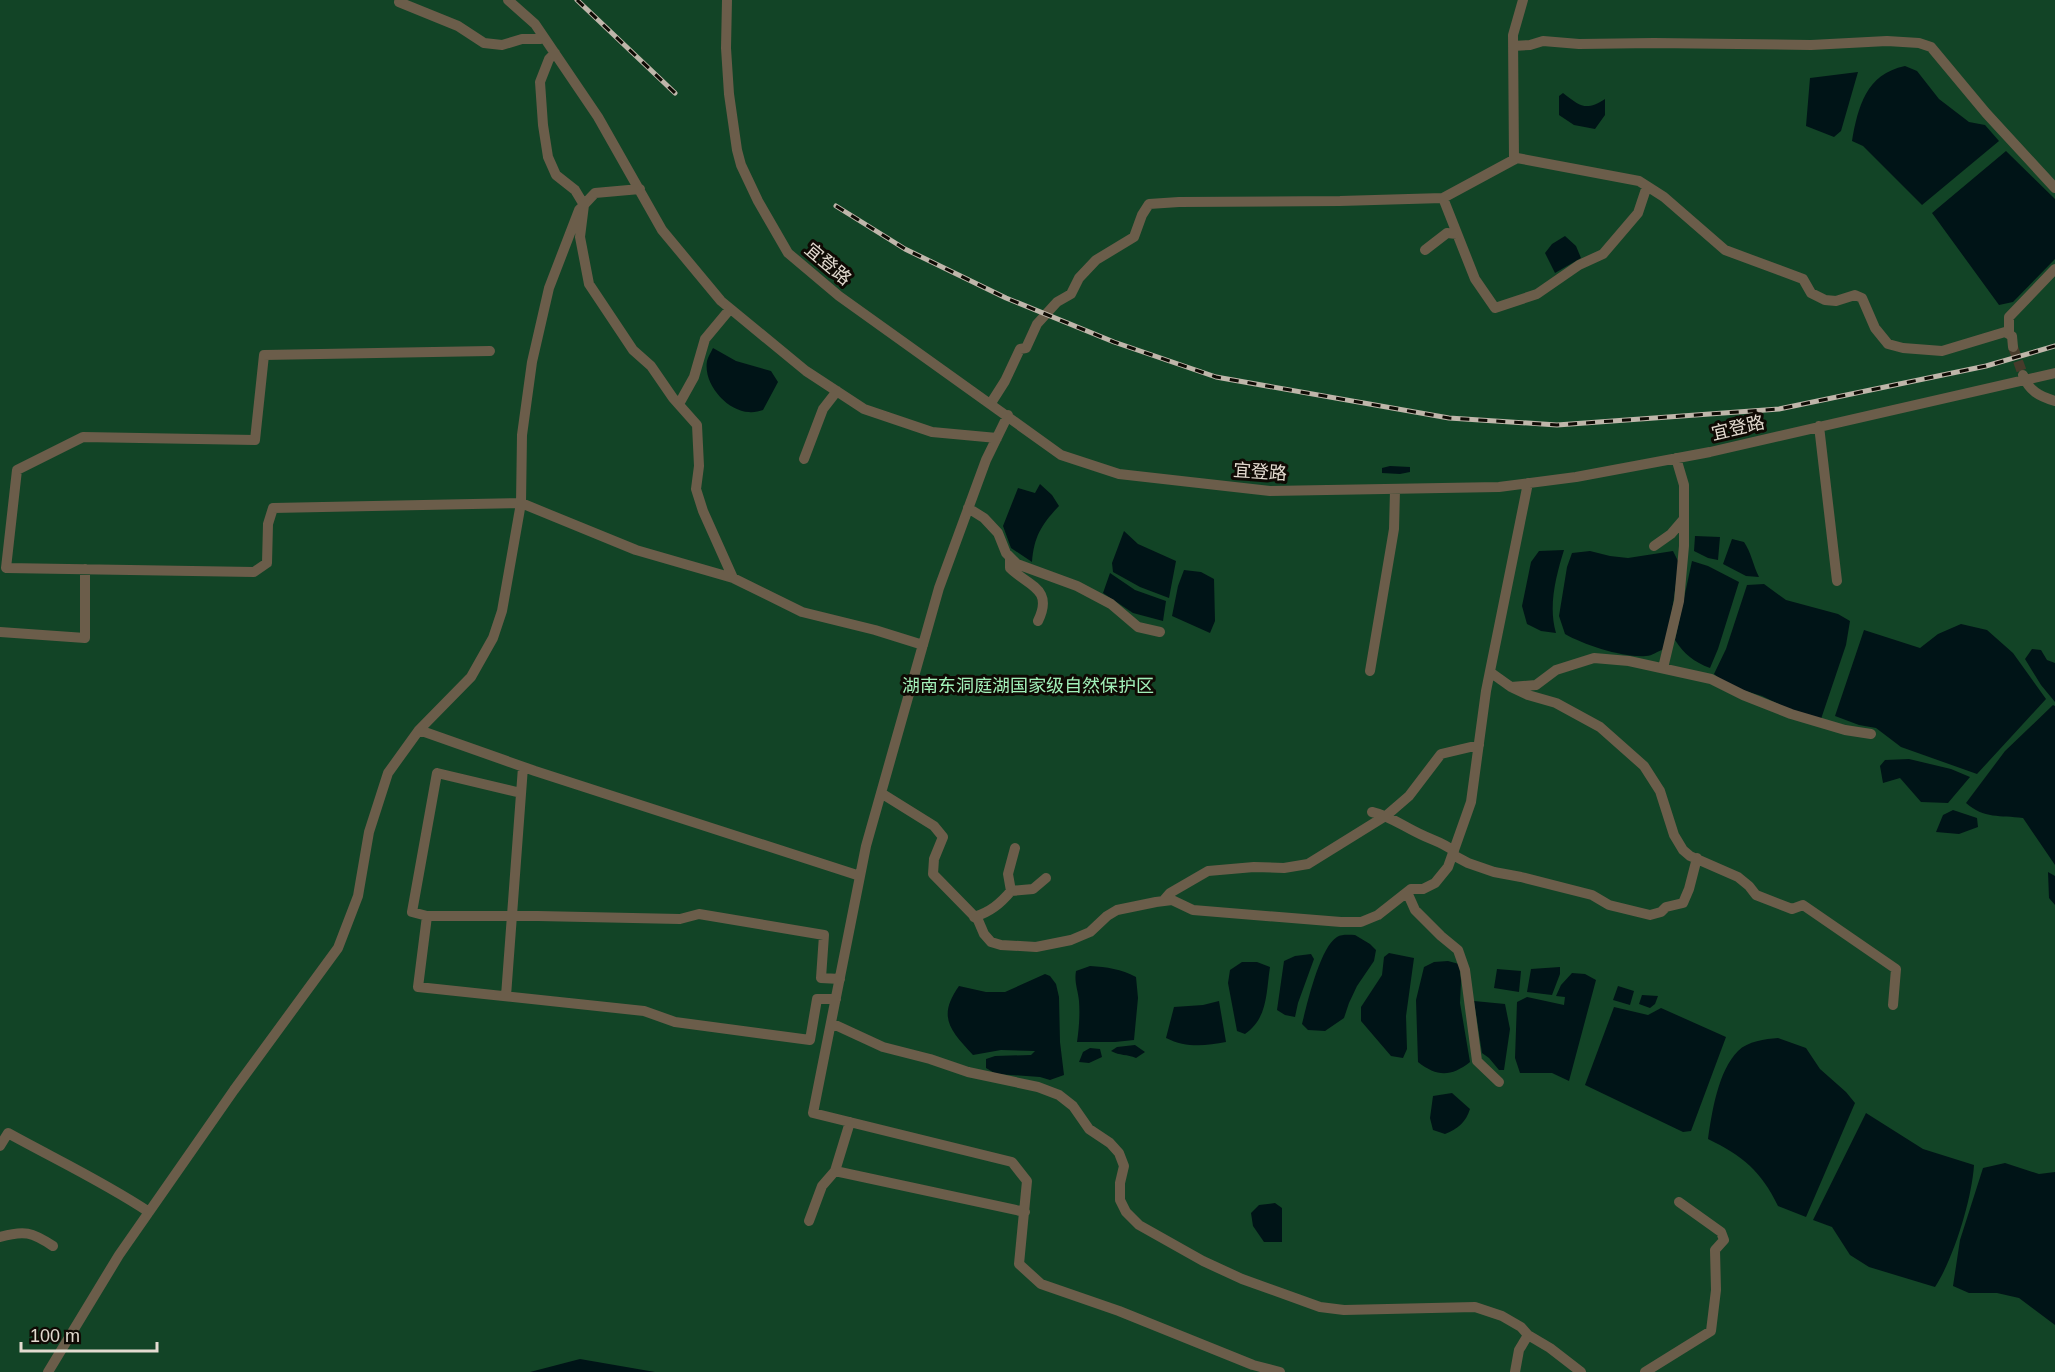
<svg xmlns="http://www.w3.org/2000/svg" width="2055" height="1372" viewBox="0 0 2055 1372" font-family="Arial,'Noto Sans SC',sans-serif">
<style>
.green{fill:#124426}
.water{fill:#001417}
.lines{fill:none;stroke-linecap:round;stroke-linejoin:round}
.minor-tunnel{stroke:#473b2b;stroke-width:10;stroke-dasharray:10 5;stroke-linecap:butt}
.minor{stroke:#6b5d4a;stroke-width:10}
.rail-casing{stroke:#bfb6aa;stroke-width:5}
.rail{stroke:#0f0a04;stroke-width:3;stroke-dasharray:9;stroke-linecap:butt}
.labels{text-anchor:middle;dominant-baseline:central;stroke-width:6;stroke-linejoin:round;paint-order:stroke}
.street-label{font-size:18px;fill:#e3dbd0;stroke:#0f0a04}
.park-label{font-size:18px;fill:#a2f1b9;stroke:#0f0a04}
</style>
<rect width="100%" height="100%" fill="#2b1f0e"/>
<path class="green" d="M0,0h2055v1372h-2055z"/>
<path class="water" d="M1905,66l12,5 22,28 30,23 16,3 14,16 -77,64 -59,-59 -11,-5c6,-34 14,-67 53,-75z
M1858,72l-17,59 -7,6 -28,-11 4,-48z
M1563,93c18,14 23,18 42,6v16l-10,14 -21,-4 -15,-10v-19z
M2006,151l49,48v60l-42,43 -14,3 -67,-92z
M1565,236l11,10 5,12 -26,15 -10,-20 7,-9z
M713,348l23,13 35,10 7,11 -15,28c-4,1 -10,3 -14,2 -22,-1 -46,-28 -42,-51 1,-4 4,-9 6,-13z
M1390,466l20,1v5l-10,2 -18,-1v-5z
M1040,484l12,11 7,11c-17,18 -25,30 -27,56l-21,-14 -8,-22 15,-38 17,5z
M1124,531l14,13 38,17 -7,37 -29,-11 -27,-15 -1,-9z
M1695,536l25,1 -2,23 -10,-2 -14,-7z
M1732,539l12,3c7,10 9,23 15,35l-13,-1 -23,-12z
M1564,550c-8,26 -16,56 -8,83l-15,-2 -14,-7 -5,-18 9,-44 8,-11z
M1590,551l20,5 18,2 45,-7 6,12 -10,68 -5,18c-6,2 -12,7 -18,7 -22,2 -62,-11 -81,-22l-6,-18 8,-49 5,-14z
M1692,561l16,5 31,16 -21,67 -8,19c-16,-6 -26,-14 -35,-28z
M1184,570l17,2 13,7 1,42 -5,12 -38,-17 6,-30z
M1110,573l25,17 31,11 -3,20 -30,-8 -30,-20z
M1764,584l22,16 52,14 12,7 -4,24 -25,74 -20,-4 -39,-19 -33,-10 -15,-12 12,-25 21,-64z
M1961,624l26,6 26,23 33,46 -69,75 -76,-27 -25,-19 -17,-3 -24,-9 29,-86 56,18 18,-14z
M2032,649l9,1 6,10 8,3v39l-14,-17 -16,-26z
M2053,705l2,1v159l-32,-47c-23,-3 -39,1 -57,-15l39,-52z
M1909,759l42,10 19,8 -22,26 -27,-1 -21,-24 -17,5 -3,-17 5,-6z
M1953,810l24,8 1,9 -19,7 -23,-2 7,-17z
M2048,872l7,4v29l-6,-7z
M1355,935l15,9 6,6 -2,11 -17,25 -8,17 -5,15 -19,13 -17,-1 -6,-6c5,-20 18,-77 35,-87 5,-3 12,-2 18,-2z
M1389,953l25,5 -8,58 1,33 -4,9 -12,-2 -30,-35v-14l21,-32 2,-18z
M1311,954l3,5 -16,44 -3,14 -10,-2 -8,-5 7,-49 11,-5z
M1448,961l11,3 2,17 -1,22 10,59c-19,15 -33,15 -52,0l-2,-62 8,-33 10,-5z
M1242,962h15l13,5c-4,26 -2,51 -25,67l-8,-3 -9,-48 2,-13z
M1090,966c17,1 31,3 46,11l2,21 -4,42 -19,2h-38c2,-14 3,-27 2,-41 -1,-11 -5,-19 -3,-30z
M1560,967v7l-8,21 -25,-3 4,-23z
M1497,969l24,2 -2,21 -25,-4z
M1572,973l13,1 11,6 -27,101 -17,-8h-32l-5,-15 2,-56 10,-5 37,8 1,-8 -9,-1 5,-11z
M1045,974l5,2 6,8 3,13 1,45 4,33 -14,5 -10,-3 -44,-3 -10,-6v-9l9,-3 36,-1 4,-4 -34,-1 -28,5c-23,-25 -36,-38 -14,-69l27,6h19z
M1618,986l16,5 -4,14 -17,-5z
M1642,995l16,1 -3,8 -5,4 -11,-4z
M1219,1001l7,41c-21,4 -40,6 -60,-4l8,-31 29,-2z
M1474,1001l31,3 5,25 -6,41h-5l-10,-12 -7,-5z
M1614,1007l34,8 13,-7 65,29 -35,94 -8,1 -98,-47z
M1778,1038l28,10 14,21 26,23 9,11 -49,114 -28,-11c-17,-35 -35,-50 -70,-67 4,-27 10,-68 30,-88 10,-10 27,-12 40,-13z
M1135,1045l10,7 -9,6c-9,-4 -16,-2 -25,-7l6,-4z
M1090,1048l10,1 2,8 -13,6 -10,-1 4,-10z
M1452,1093l18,16c-4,13 -12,20 -25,25l-12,-4 -3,-12 3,-22z
M1866,1113l57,36 51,16c-2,33 -20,93 -39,122l-66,-20 -19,-12 -18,-28 -19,-7z
M2005,1163l34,11 16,-2v153l-36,-27 -22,-5h-28l-16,-7 7,-46 23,-72z
M1275,1203l7,5v34h-18l-11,-16 -2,-13 8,-8z
M580,1359l75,13h-125z"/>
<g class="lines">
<path class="minor-tunnel" d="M2013,347l10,28"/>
<path class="minor" d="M508,0l27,24 63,93 64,113 59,71 85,70 58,38 68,23 65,6
M727,0l-1,48 3,46 8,56 4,15 17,36 30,52 51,43 222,159 58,19 151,17 229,-4 77,-10 134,-25 345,-79
M399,2l59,24 26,17 18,2 20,-6h19
M1513,46l17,-1 13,-4 36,3 75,-1 157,2 76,-4 32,2 12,4 55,66 69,75
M555,53l-6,6 -9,23 3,43 5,32 8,18 19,15 9,15 -4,32 9,47 44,66 18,16 22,32 24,27 2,41 -3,23 7,22 30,67
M1514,160l-1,-125 10,-35
M1443,198l32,81 20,29 42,-14 42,-29 24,-11 35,-41 9,-27
M1425,250l22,-17 10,1
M2009,334v-17l46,-48
M490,351l-226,4 -9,85 -172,-3 -66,33 -11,98 248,4 13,-9 1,-39 5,-16 248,-5 115,47 97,28 69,34 73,18 48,15
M2023,375c6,16 16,21 32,26
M991,403l14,-22 15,-32 6,-1 11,-24 20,-22 14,-8 8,-16 17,-18 38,-23 8,-22 7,-11 30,-2 161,-1 103,-3 74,-40 122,23 25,16 61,53 78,29 8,14 14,7 11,1 19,-6 7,3 13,30 13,16 15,4 39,3 63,-19 7,4 1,11
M679,404l15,-27 11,-38 25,-30
M1008,415l-22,45 -47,128 -73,258 -53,267 199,49 15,19 -8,83 22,20 78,27 134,54 27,7
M1819,426l18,155
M804,459l19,-50 14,-18
M968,508l16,10 14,15 8,20 11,11 60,22 34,18 27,23 22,5
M1654,546l17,-12 12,-14
M1010,557v11c18,18 44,20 28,53
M0,632l85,6v-69
M1663,668l16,-67 5,-55v-61l-8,-27
M1370,671l24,-142 1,-39
M1490,672l21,15 17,8 28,8 44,24 44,39 16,25 14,44 9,15 7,6 48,21 11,9 7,9 36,14 11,-4 93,64 -3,36
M1511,687l25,-2 20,-15 38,-12 35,3 82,18 32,16 48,19 54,16 26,4
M419,730l52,-53 22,-39 9,-27 19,-108 1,-68 10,-73 17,-74 30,-78 16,-17 45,-4
M881,793l53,33 9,11 -9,22 -1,15 45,46 6,14 7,8 10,3 35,2 35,-7 19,-8 17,-16 10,-6 39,-8 16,-2 21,10 148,12h20l17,-7 33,-26h12l12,-6 13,-16 23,-65 15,-111 42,-208
M1372,812c18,4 31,14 48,22 14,7 20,7 34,17
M1453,855l15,8 26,9 27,5 71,18 17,10 41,10 11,-3 5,-5 17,-4 6,-14 8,-31
M1011,891l-3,-17 7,-26
M1407,892l8,18 26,26 17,14 7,20 12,91 22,21
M1163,901l7,-8 38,-22 46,-4 30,1 24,-4 79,-49 22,-19 32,-42 38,-9
M427,916l-15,-4 25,-139 84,20
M974,917c16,-5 26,-13 37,-26l22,-2 13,-11
M506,996l17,-229
M836,999h-19l-7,41 -135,-18 -31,-11 -226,-24 9,-71h111l142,3 19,-5 125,21 -3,43 19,1
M831,1023l52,24 47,12 38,13 70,15 21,8 14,11 16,23 21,14 9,10 5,13 -4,17v17l6,12 13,13 64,36 39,18 78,28 24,3 131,-3 27,9 19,11 7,8 -9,15 -4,22
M850,1122l-15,49 190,41
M0,1146l8,-13c47,26 96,49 141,79
M809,1221l13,-35 13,-15
M0,1237c24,-7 32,-5 53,9
M1528,1335l22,13 31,24
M48,1372l71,-117 115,-165 104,-142 20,-52 11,-64 19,-59 31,-43 116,41 325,105
M1645,1372l66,-41 5,-41 -1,-40 9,-10 -3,-8 -42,-30"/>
<defs>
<path id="rail" d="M577,0l98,93
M836,206l69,43 101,49 108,44 102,35 233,41 108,7 222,-16 207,-43 69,-20"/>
</defs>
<use href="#rail" class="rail-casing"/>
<use href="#rail" class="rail"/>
</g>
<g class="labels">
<g class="street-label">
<text transform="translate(828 264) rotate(40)">宜登路</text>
<text transform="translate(1738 428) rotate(-13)">宜登路</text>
<text transform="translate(1260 472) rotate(4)">宜登路</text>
</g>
<g class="park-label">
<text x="1028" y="686">湖南东洞庭湖国家级自然保护区</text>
</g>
</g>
<path d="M21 1342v9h136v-9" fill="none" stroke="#e3dbd0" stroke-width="3"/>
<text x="30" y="1342" font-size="18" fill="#e3dbd0" stroke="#0f0a04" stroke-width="4.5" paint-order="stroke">100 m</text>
</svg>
